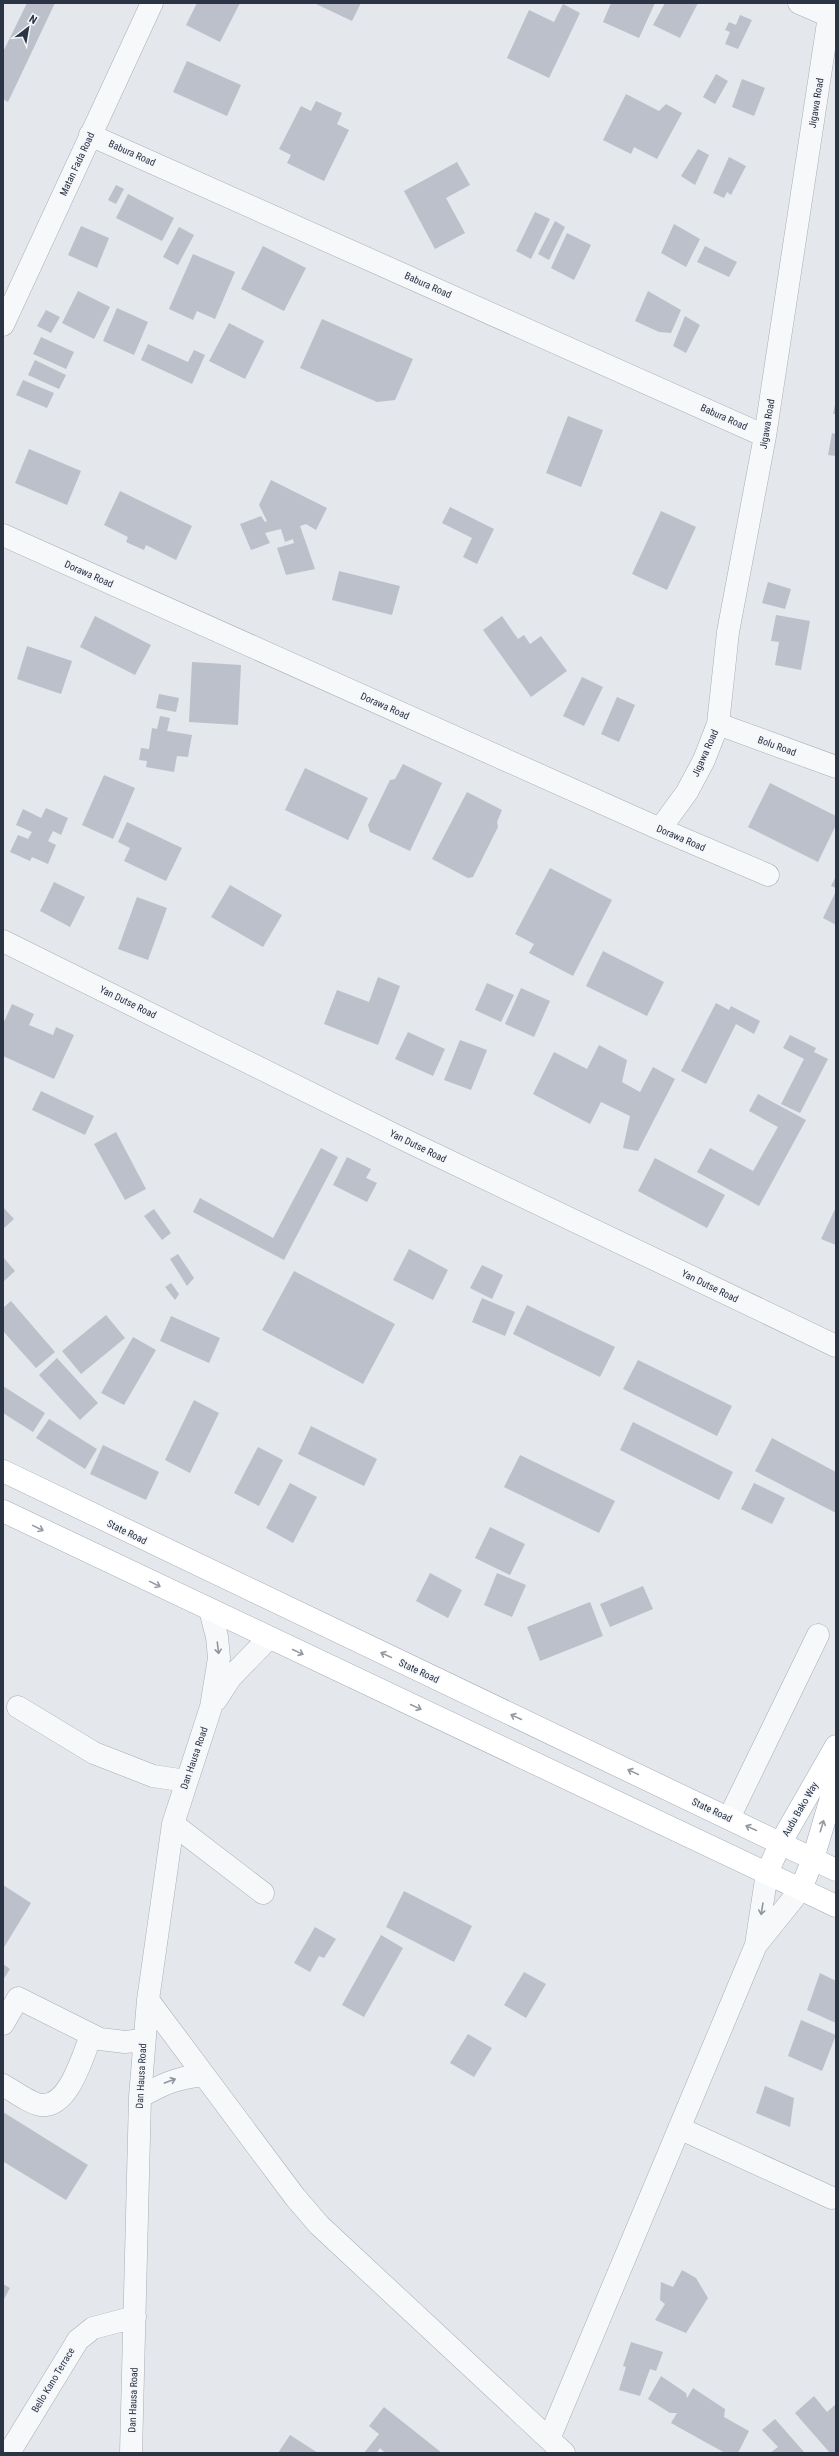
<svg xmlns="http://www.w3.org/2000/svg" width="839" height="2456" viewBox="0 0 839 2456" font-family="'Roboto Condensed',sans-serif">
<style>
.building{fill:#bbc0ca}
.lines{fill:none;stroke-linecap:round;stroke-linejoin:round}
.minor-casing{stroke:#a8aeb7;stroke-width:23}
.major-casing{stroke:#a3abb8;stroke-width:23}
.minor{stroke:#f7f8fa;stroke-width:22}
.major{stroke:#fff;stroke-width:22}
.oneway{stroke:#949aa2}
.oneway2{stroke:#9096a0}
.labels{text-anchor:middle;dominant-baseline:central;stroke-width:3;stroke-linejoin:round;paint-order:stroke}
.street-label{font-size:10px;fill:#2a3445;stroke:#f4f6f9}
</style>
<rect width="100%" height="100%" fill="#e4e7ec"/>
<path class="building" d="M27,3h28l-47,99 -5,-3v-47z
M197,3h43l-20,39 -34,-17z
M314,3h47l-9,18z
M611,3h44l-16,35 -36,-16z
M665,3h33l-18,35 -27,-13z
M563,4l17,9 -31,65 -42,-20 22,-48 25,12z
M740,15l12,5 -14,29 -13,-5 5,-12 -5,-2 4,-8 7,3z
M187,61l54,24 -14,31 -54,-24z
M716,74l12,7 -13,23 -12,-7z
M742,79l23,9 -11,28 -22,-9z
M626,94l33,17 7,-7 16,9 -25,46 -23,-12 -3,7 -28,-14z
M316,101l26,12 -5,11 12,6 -25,51 -37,-18 4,-8 -12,-6 22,-43 10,5z
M698,149l11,6 -14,30 -14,-9z
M729,157l17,9 -15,29 -4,-3 -3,6 -11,-5z
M457,162l13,23 -24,13 19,35 -30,16 -31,-58z
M116,185l8,4 -8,15 -8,-4z
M128,194l46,24 -12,23 -46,-23z
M535,212l15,7 -19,40 -15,-8z
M555,221l10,6 -16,33 -11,-6z
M674,224l26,15 -14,28 -25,-14z
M81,226l28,12 -12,30 -29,-13z
M179,227l15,8 -16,30 -15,-8z
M567,233l24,12 -17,35 -23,-12z
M263,246l43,22 -22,43 -43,-22z
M705,246l32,16 -8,15 -32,-15z
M193,254l42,18 -20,47 -18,-8 -4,9 -24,-11z
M78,291l32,16 -16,32 -32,-16z
M648,291l33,19 -10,23 -12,-1 -24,-11z
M117,308l31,14 -14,33 -31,-14z
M46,310l14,7 -9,16 -14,-7z
M685,316l15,9 -14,28 -13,-7z
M322,319l91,40 -18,41 -18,2 -77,-34z
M229,323l35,18 -19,38 -36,-18z
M41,337l33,15 -8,17 -33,-15z
M148,344l40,18 6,-12 11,5 -13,29 -51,-24z
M35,360l31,15 -7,14 -31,-14z
M23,380l31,13 -7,15 -31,-13z
M836,400v14h-3z
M568,416l35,14 -22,57 -35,-14z
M832,433l4,1v22l-8,-1z
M29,449l52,22 -14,34 -52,-22z
M271,480l56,28 -11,22 -10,-6 -6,2 15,43 -29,6 -9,-27 17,-5 -1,-4 -8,3 -4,-13 -16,4 5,10 -19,7 -11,-26 21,-8 4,6 2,-1 -8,-16z
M120,491l72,35 -16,34 -30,-15 -2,5 -18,-8 2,-5 -24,-12z
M450,507l44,22 -17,35 -14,-7 9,-19 -30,-15z
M661,511l35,16 -29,63 -35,-16z
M339,571l61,15 -8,29 -60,-15z
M768,582l23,7 -6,20 -23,-6z
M776,615l34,6 -9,49 -26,-5 4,-23 -8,-1z
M95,616l56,29 -16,30 -55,-28z
M502,616l16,23 6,-4 6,9 11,-8 26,35 -36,26 -48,-67z
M27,646l45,15 -11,33 -44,-15z
M192,662l49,3 -3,60 -49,-3z
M582,677l21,10 -19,39 -21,-10z
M159,694l20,4 -3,14 -20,-4z
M617,697l18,8 -16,37 -18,-8z
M160,716l10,2 -3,13 25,4 -4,22 -11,-1 -3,16 -28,-5 1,-6 -8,-1 2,-12 8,1 3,-21 5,1z
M403,764l39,19 -32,68 -40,-19 -2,-7 22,-45 5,-1z
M305,768l63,30 -20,42 -63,-30z
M104,775l31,13 -22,51 -31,-14z
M770,783l66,33v9l-18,37 -70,-35z
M467,792l35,18 -5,12 1,5 -25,50 -5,1 -36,-19z
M46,808l22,10 -7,17 -8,-4 -5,10 8,4 -8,19 -16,-7 -2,4 -20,-9 8,-17 10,4 4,-7 -16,-7 7,-16 18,9z
M127,822l55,26 -16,33 -42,-20 6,-13 -12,-6z
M550,868l62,32 -39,76 -44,-23 5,-9 -19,-10z
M836,876v12l-5,-2z
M54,882l31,15 -15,30 -30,-16z
M230,885l52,30 -19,32 -52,-30z
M836,891v34l-13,-7z
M137,897l30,11 -19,52 -30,-11z
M603,951l61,31 -17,34 -61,-30z
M378,977l22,9 -22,59 -54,-21 13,-34 32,12z
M487,983l27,12 -13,27 -26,-12z
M521,988l29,13 -16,36 -29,-13z
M716,1003l13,7 2,-4 29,15 -6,13 -18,-10 -30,60 -25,-13z
M12,1004l22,10 -5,11 24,10 3,-8 18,8 -20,44 -51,-23v-32z
M408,1032l37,17 -12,27 -38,-17z
M790,1035l26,13 -2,4 14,7 -28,54 -19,-9 23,-45 -21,-11z
M460,1040l27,10 -16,40 -27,-10z
M599,1045l28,15 -5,22 18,10 13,-25 22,12 -37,72 -15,-3 7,-32 -29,-14 -11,22 -57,-30 21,-42 33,17z
M41,1091l53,25 -9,19 -53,-25z
M758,1094l48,26 -47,86 -62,-34 13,-24 43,23 25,-44 -29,-16z
M116,1132l30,57 -21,11 -31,-56z
M321,1148l17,9 -54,103 -91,-48 7,-14 73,40z
M347,1157l24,12 -5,9 11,5 -10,19 -34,-17z
M655,1158l70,37 -18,33 -69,-37z
M3,1207l11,12 -11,10z
M836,1207v38l-15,-6z
M154,1209l17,24 -9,7 -18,-24z
M409,1249l39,21 -15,30 -40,-20z
M178,1254l16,24 -7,8 -17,-27z
M3,1257l12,14 -12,11z
M482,1265l21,10 -11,24 -22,-11z
M294,1271l101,53 -32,60 -101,-54z
M171,1283l8,11 -4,6 -10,-13z
M482,1298l33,14 -10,24 -33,-14z
M11,1301l44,51 -19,16 -33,-37v-23z
M527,1305l88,42 -15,30 -87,-43z
M106,1315l19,23 -44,36 -19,-23z
M171,1316l49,22 -11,25 -49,-22z
M133,1337l23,13 -32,55 -23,-12z
M57,1358l41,45 -18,17 -41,-45z
M638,1360l94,46 -15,30 -94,-47z
M3,1386l42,27 -12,19 -30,-19z
M194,1400l25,13 -29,60 -25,-13z
M49,1419l48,30 -12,20 -49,-31z
M633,1422l100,50 -14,28 -99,-50z
M311,1426l66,33 -13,27 -66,-32z
M772,1438l64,34v41l-81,-42z
M103,1445l56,27 -13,28 -56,-26z
M258,1447l25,13 -24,46 -25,-13z
M520,1455l95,46 -16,32 -95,-46z
M290,1483l27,14 -24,46 -27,-15z
M754,1483l31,15 -13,26 -31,-15z
M490,1527l35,17 -15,31 -35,-17z
M430,1573l32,17 -14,28 -32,-17z
M497,1573l29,12 -14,32 -28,-12z
M643,1586l10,23 -43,18 -10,-23z
M590,1602l13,34 -63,25 -13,-34z
M3,1885l28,18 -28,46z
M404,1891l68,35 -18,36 -68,-35z
M315,1927l21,12 -12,19 -5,-2 -9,16 -16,-9z
M381,1935l22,13 -39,69 -22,-12z
M3,1964l7,5 -7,11z
M524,1972l22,12 -20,34 -22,-13z
M820,1973l16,8v42l-29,-13z
M801,2020l35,15 -14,36 -34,-15z
M468,2034l24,14 -18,29 -24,-14z
M765,2086l29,12 -4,29 -34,-14z
M3,2112l85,53 -22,35 -62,-38 -1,2z
M682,2270l14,8 12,20 -22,35 -31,-13 10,-16 -5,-4 1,-18 12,5z
M3,2284l7,4 -7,13z
M631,2342l32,10 -7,19 -6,-2 -10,27 -21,-6 7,-23 -3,-1z
M661,2376l25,17 1,5 6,-10 32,21 -1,8 25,14 -11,22h-13l-54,-30 6,-10h-7l-22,-14z
M814,2396l13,16 9,-8v49h-6l-35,-40z
M384,2407l58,46h-57l-5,-5 -3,5h-13l15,-19 -10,-8z
M775,2419l30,34h-35l8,-6 -16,-17z
M290,2435l28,18h-40z"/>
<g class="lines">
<defs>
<path id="minor" d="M799,3l30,13
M90,135l675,301
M3,325l149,-322
M3,535l657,294 108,46
M718,724l118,43
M660,829l27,-37 17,-32 14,-36 10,-92 37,-196 66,-433
M3,941l402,199 431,206
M216,1700l15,-23 38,-39
M18,1707l76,46 59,23 33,5
M729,1818l89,-183
M173,1824l90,69
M756,1945l45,-56
M148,2000l147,197 24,28 245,228
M3,2024l15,-26 82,41 25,3 18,-2
M3,2085c9,5 28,19 38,20 28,3 41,-48 50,-69
M140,2097c23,-13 36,-19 63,-22
M679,2128l153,70
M549,2439l207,-494 11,-72
M9,2453l69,-113 15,-12 42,-11
M131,2453l9,-356 8,-97 25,-176 38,-117 8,-49 -2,-21 -7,-27"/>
<path id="major" d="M3,1471l833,399
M3,1511l833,395
M767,1873l14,-31 55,-96
M801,1889l12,-30 23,-78"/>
</defs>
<use href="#minor" class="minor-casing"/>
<use href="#major" class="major-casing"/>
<use href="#minor" class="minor"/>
<use href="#major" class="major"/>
</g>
<defs><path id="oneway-shaft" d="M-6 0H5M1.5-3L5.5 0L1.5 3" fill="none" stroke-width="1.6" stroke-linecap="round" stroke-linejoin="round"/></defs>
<g class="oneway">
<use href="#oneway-shaft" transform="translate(38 1528) rotate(26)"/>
<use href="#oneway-shaft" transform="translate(155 1584) rotate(26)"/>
<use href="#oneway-shaft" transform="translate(298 1652) rotate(25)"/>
<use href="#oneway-shaft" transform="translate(386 1655) rotate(-155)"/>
<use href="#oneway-shaft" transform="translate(416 1707) rotate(25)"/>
<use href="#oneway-shaft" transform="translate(516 1717) rotate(-155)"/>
<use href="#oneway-shaft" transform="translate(633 1772) rotate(-155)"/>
<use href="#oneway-shaft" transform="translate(822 1826) rotate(-73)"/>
<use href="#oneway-shaft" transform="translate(751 1828) rotate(-155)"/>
</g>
<g class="oneway2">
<use href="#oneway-shaft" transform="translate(218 1648) rotate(83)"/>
<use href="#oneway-shaft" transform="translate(762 1909) rotate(99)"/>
<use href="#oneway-shaft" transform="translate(170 2081) rotate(-20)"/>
</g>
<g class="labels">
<g class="street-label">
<text transform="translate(816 103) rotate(-81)">Jigawa Road</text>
<text transform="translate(132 153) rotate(24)">Babura Road</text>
<text transform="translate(77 164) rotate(-65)">Matan Fada Road</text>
<text transform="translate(428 285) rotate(24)">Babura Road</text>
<text transform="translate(724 417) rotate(24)">Babura Road</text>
<text transform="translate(767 424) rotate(-81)">Jigawa Road</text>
<text transform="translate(89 574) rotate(24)">Dorawa Road</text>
<text transform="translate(385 706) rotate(24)">Dorawa Road</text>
<text transform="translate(777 746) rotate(20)">Bolu Road</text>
<text transform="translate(705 753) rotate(-66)">Jigawa Road</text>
<text transform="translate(681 838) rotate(23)">Dorawa Road</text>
<text transform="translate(128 1002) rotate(26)">Yan Dutse Road</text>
<text transform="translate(418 1146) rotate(26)">Yan Dutse Road</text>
<text transform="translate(710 1286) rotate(26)">Yan Dutse Road</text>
<text transform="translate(127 1532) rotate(26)">State Road</text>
<text transform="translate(419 1671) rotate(25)">State Road</text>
<text transform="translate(194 1758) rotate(-71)">Dan Hausa Road</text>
<text transform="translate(800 1809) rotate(-60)">Audu Bako Way</text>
<text transform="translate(712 1810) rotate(25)">State Road</text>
<text transform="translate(141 2076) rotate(-87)">Dan Hausa Road</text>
<text transform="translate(53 2380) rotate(-59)">Bello Kano Terrace</text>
<text transform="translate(133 2400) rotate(-88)">Dan Hausa Road</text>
</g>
</g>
<rect width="839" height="2456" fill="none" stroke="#2a3445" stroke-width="8"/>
<g transform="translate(28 28) rotate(31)" stroke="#f4f6f9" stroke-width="3" paint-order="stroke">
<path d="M0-3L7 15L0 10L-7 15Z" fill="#2a3445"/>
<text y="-6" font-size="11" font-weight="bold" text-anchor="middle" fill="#2a3445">N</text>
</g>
</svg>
